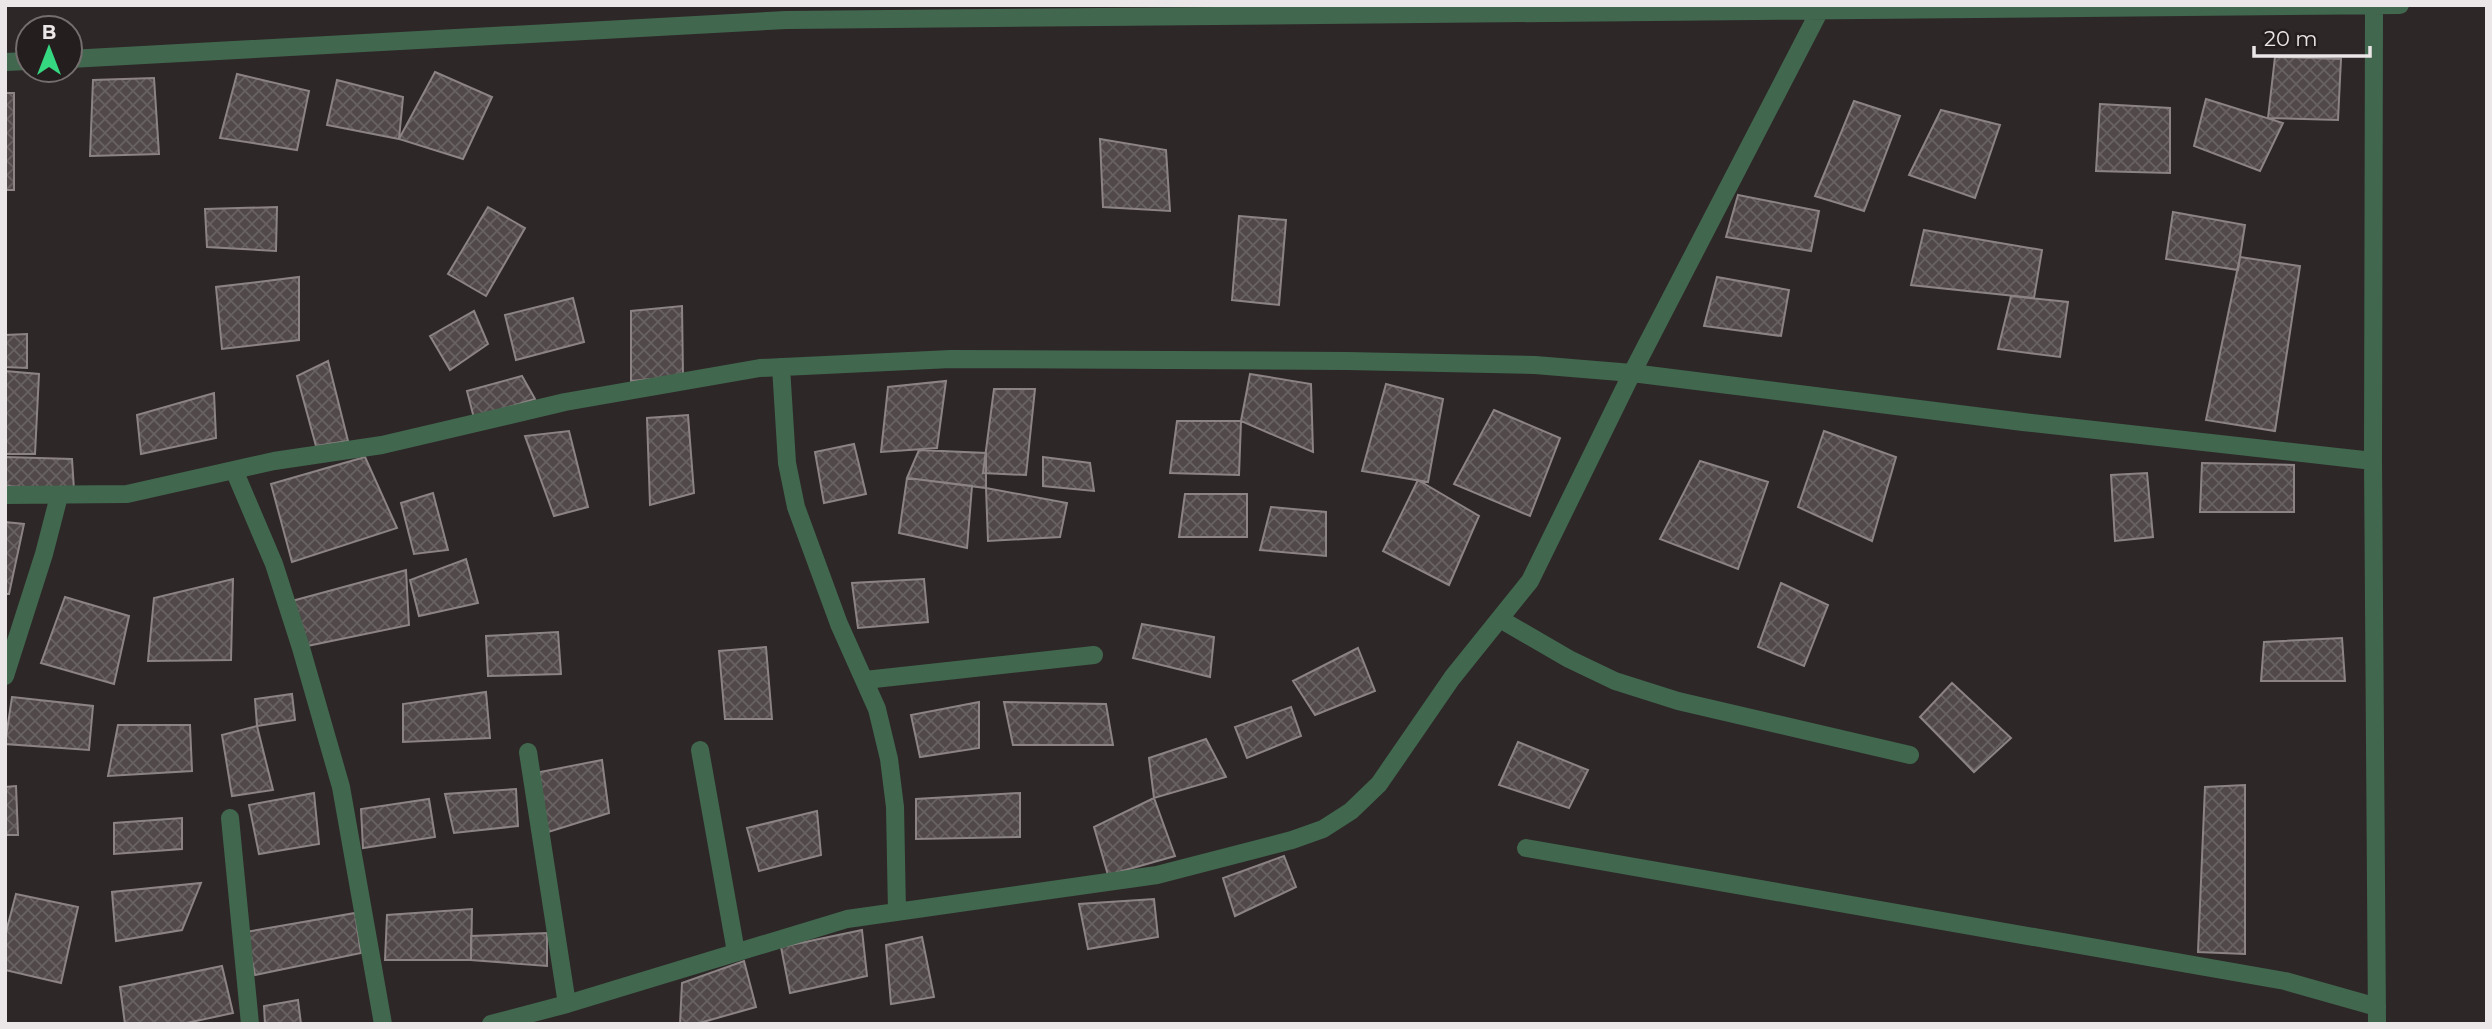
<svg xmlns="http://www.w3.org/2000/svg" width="2492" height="1029" viewBox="0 0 2492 1029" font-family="Montserrat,sans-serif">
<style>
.building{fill:url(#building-cross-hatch);stroke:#8c8484;stroke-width:2}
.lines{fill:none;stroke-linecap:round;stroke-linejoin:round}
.minor{stroke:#41684e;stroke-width:18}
</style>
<defs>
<pattern id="building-cross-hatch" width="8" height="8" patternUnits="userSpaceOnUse" patternTransform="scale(1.75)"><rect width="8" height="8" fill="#504849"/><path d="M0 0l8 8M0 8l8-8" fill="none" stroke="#696263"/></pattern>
</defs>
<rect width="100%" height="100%" fill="#2e2728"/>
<path class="building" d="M2275,57l66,2 -3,61 -70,-2z
M435,72l57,25 -29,62 -64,-20z
M237,74l72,17 -12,59 -77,-12z
M154,78l5,76 -69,2 3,-76z
M337,80l66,17 -4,42 -72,-14z
M5,93h9v97h-9z
M2206,99l77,24 -23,48 -66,-25z
M1854,101l46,15 -36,95 -49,-15z
M2100,104l70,4v65l-74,-2z
M1941,110l59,15 -25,73 -66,-23z
M1100,139l66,11 4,61 -67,-4z
M1738,195l81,16 -8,40 -85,-14z
M277,207l-1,44 -69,-4 -2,-38z
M488,207l37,21 -39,68 -38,-22z
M2173,212l72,13 -7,45 -72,-11z
M1239,216l47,4 -7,85 -47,-5z
M1924,230l118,20 -8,48 -123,-13z
M2240,257l60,9 -25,165 -69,-11z
M299,277v63l-77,9 -6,-62z
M1717,277l72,13 -8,46 -77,-10z
M2011,296l57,6 -8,55 -62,-8z
M573,298l11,44 -68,18 -11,-45z
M682,306l1,70 -52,5v-70z
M474,311l14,33 -38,26 -20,-34z
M27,334v34l-22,-1v-32z
M328,361l20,80 -32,5 -19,-70z
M5,371l34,3 -4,80h-30z
M1250,374l61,10 2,68 -72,-31z
M522,376l13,23 -61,19 -7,-27z
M946,381l-9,67 -56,4 7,-65z
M1386,384l57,15 -15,83 -66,-11z
M994,389h41l-9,86 -43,-2z
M214,393l2,45 -75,16 -4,-39z
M1494,410l66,28 -30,78 -76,-32z
M688,415l6,78 -44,12 -3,-87z
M1177,421h64l-2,54 -69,-2z
M569,431l19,76 -34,9 -29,-80z
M1824,431l72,26 -24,84 -74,-34z
M854,444l12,50 -42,9 -9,-51z
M919,450l67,3v35l-79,-10z
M5,457l67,2 2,31 -69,-4z
M365,457l32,71 -105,34 -21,-78z
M1043,457l47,6 4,28 -51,-5z
M1700,461l68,21 -30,87 -78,-30z
M2202,463l92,2v47h-94z
M2147,473l6,64 -38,4 -4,-66z
M907,478l65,8 -5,62 -68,-15z
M1418,480l61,36 -30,69 -66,-34z
M986,488l81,15 -7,34 -72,4z
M433,493l15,57 -34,4 -13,-51z
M1185,494h62v43h-68z
M1271,507l55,5v44l-66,-6z
M5,522l19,2 -15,70h-4z
M466,559l12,44 -59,13 -9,-36z
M406,570l3,55 -102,21 -15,-45z
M233,579l-2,81 -83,1 6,-63z
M924,579l4,43 -70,6 -6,-45z
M1781,583l47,22 -24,61 -46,-19z
M65,597l64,19 -15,68 -73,-21z
M1142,624l72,13 -4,40 -77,-19z
M558,632l3,42 -73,2 -2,-40z
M2342,638l3,43h-84l3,-39z
M766,647l6,72h-47l-6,-68z
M1358,648l17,43 -60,24 -22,-34z
M1952,683l59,55 -37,34 -54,-55z
M486,692l4,46 -87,4v-38z
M292,694l3,26 -38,6 -2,-27z
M12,697l81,9 -4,44 -84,-6z
M979,702v46l-59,9 -9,-42z
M1004,702l102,2 7,41h-100z
M1291,707l10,29 -54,22 -12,-31z
M118,725h72l2,46 -84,5z
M257,726l16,64 -41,6 -10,-61z
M1206,739l20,38 -72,21 -5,-40z
M1518,742l70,28 -19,38 -70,-23z
M602,760l7,53 -67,21 -2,-62z
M2245,785v169l-47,-2 7,-165z
M16,786l2,49h-13v-48z
M516,789l2,37 -64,7 -9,-39z
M314,793l5,51 -60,10 -10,-49z
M1020,793v44l-104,2v-40z
M1154,798l21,58 -67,19 -14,-48z
M429,799l6,38 -72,11 -2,-39z
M817,811l4,44 -62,16 -12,-43z
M182,818v31l-68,5v-31z
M1284,856l12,31 -61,29 -12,-38z
M201,883l-19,47 -66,11 -4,-49z
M16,894l62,13 -17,76 -56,-13v-34z
M1154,899l4,38 -70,12 -9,-45z
M472,909l-1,51h-86l2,-45z
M355,913l6,40 -106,22 -9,-43z
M862,930l5,46 -77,17 -9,-46z
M547,933v33l-76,-6v-24z
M922,937l12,60 -43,7 -5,-59z
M744,961l12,46 -60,17h-16l2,-41z
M222,966l11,47 -51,11h-57l-5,-37z
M298,1000l3,24h-36l-1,-18z"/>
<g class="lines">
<path class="minor" d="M2374,6l-1,455 4,563
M1820,10l-188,363 391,49 350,39
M70,59l716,-39 1614,-15
M5,62l23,-1
M781,367l6,96 9,44 43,117 38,85 12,50 6,48 2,105
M234,470l40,94 27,84 40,139 42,237
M5,495l122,-1 147,-33 108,-16 183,-43 195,-34 191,-9 396,2 188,4 97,8 -102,208 -78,97 -73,106 -28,27 -28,18 -31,11 -135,35 -310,44 -280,85 -76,20
M1500,619l69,40 46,22 63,20 232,54
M5,676l39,-122 15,-58
M865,680l229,-25
M700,750l36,202
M528,752l39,252
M230,818l20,206
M1526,848l759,133 92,26"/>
</g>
<rect width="2492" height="1029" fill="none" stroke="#ebe6e7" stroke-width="14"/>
<g transform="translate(49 49)"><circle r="33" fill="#251e1e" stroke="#746e6e" stroke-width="2"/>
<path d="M0-5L12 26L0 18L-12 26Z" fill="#35d881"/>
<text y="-10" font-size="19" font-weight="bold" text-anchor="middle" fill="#ebe6e7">B</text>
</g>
<path d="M2254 46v10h116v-10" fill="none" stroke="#ebe6e7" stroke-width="3.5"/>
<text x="2264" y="46" font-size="21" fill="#ebe6e7" stroke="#251e1e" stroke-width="5" paint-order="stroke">20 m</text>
</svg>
